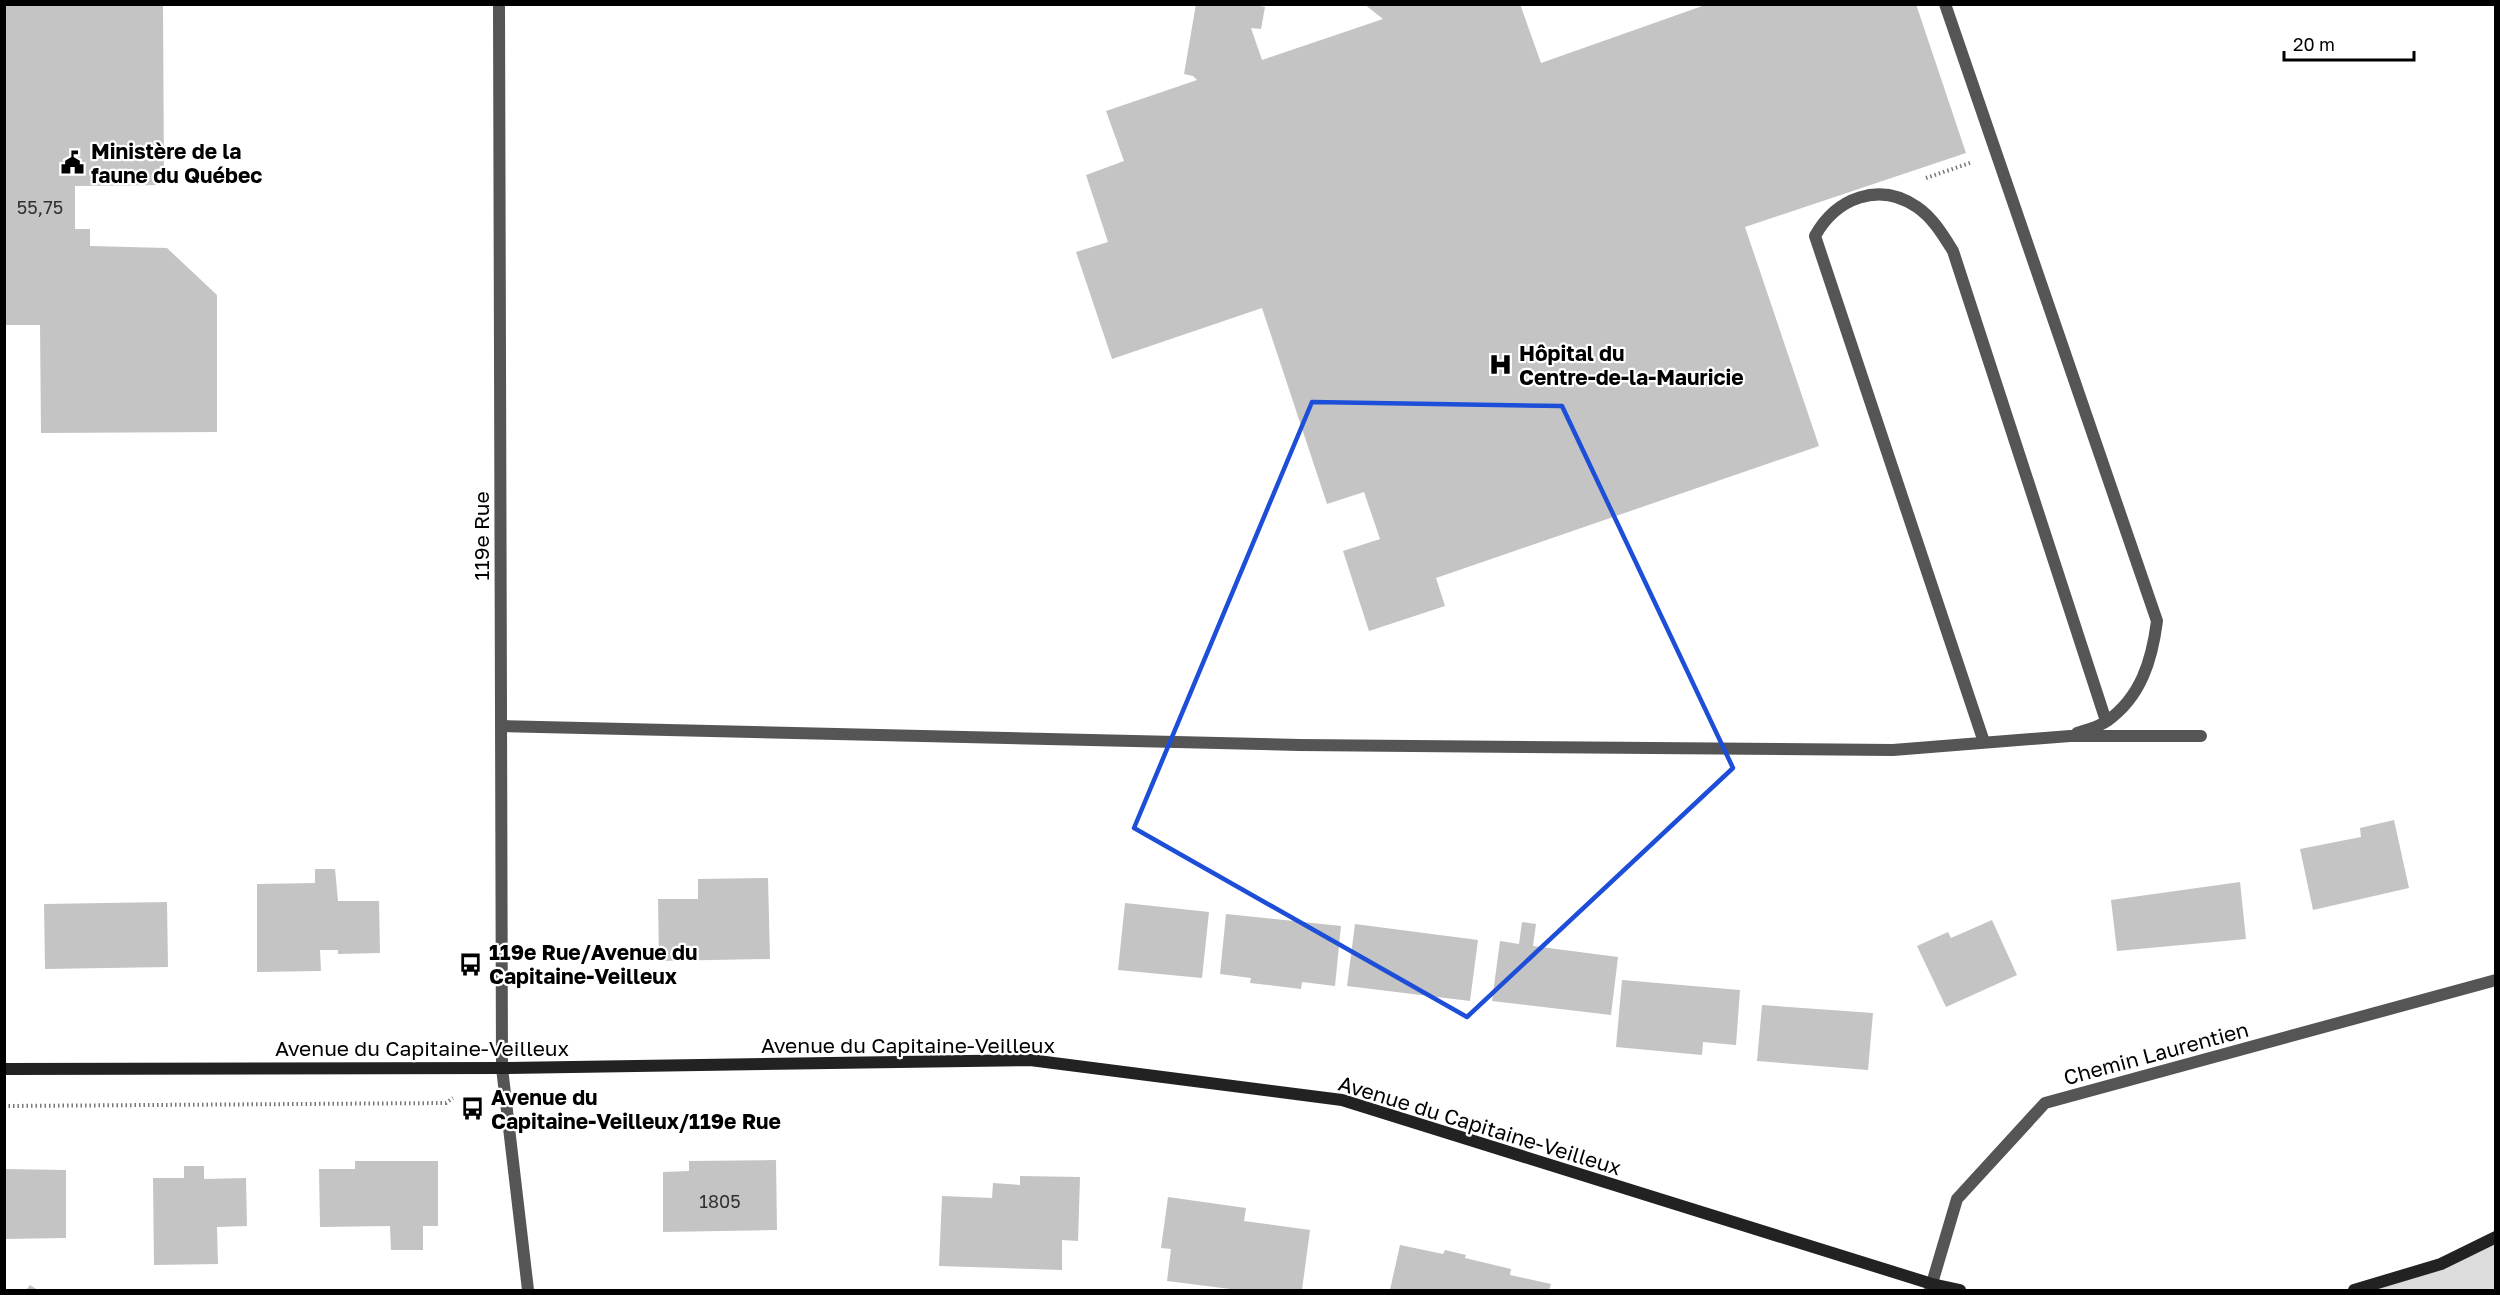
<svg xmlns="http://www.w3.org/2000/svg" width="2500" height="1295" viewBox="0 0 2500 1295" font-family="'Golos Text',sans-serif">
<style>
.green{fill:#dcdcdc}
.building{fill:#c4c4c4}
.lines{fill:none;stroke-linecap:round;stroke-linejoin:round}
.path{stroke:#777;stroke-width:4;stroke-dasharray:1.5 3;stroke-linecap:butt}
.lane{stroke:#555;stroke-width:12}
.street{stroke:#555;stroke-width:12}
.secondary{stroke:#222;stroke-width:12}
.marked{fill:none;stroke:#1d4ed8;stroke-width:4.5;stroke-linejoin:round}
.labels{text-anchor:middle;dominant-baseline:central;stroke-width:4.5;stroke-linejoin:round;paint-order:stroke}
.number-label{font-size:18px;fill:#313131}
.poi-label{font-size:21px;font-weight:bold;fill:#000;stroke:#fff;text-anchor:start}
.street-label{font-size:21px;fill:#000;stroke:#fff}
</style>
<rect width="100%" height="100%" fill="#fff"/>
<path class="green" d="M2495,1237v53h-141z"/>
<path class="building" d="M4,4h159l1,181 -89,1v43h15v17l77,2 50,47v137l-176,1 -1,-108h-36z
M1196,4h53l16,3 -4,22 -10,-1 11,32 121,-41 -19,-15h156l21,59 167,-59h208l50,149 -221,74 74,219 -383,132 9,28 -76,25 -26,-80 37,-12 -16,-47 -37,12 -65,-196 -150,51 -36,-107 32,-10 -22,-67 38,-14 -18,-50 91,-31 -4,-4 -9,-2z
M2394,820l15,68 -96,22 -13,-61 61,-12 -1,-9z
M315,869h20l3,32h41l1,52 -42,1v-4h-18l1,21 -64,1v-88l58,-1z
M768,878l2,81 -111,2 -1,-62h40v-20z
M2240,882l6,57 -129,12 -6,-51z
M167,902l1,65 -123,2 -1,-65z
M1125,903l84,9 -7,66 -84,-8z
M1226,914l115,12 -6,60 -33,-4 -1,7 -51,-6 1,-5 -31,-4z
M1992,920l25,55 -71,32 -29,-61 31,-14 3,6z
M1522,922l14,2 -3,22 85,11 -7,58 -119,-14 8,-60 19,3z
M1355,924l123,16 -8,61 -123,-15z
M1622,980l118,10 -4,55 -33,-3 -1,13 -86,-8z
M1762,1005l111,8 -5,57 -111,-9z
M776,1160l1,70 -114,2v-60l26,-1v-10z
M355,1161h83v65h-15v24h-32l-1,-24 -70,1 -1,-58h36z
M184,1166h20v13l42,-1 1,48 -30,1 1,37 -64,1 -1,-87h31z
M4,1169l62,1v68l-62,1z
M1020,1176l60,1 -2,64 -16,-1v30l-123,-4 3,-70 50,2 1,-15 27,2z
M1168,1197l78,11 -2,13 66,9 -8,60h-64l-71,-9 4,-32 -10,-1z
M1400,1245l43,9 2,-4 21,5 -1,3 46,11 -1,6 41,9 -2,6h-159z
M30,1285l8,5h-12z"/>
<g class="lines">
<path class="path" d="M1926,178l44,-15
M4,1106l442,-3 7,-5"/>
<path class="lane" d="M1945,4l212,617c-5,39 -16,76 -50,100 -8,6 -21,9 -30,12
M501,726l798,19 594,5 177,-14h131
M1984,742l-169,-506c21,-38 64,-55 102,-29 16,11 26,28 36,44l153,470"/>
<path class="street" d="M499,4l3,1064 26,222
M1930,1290l27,-91 88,-96 451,-123"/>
<path class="secondary" d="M4,1069l498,-1 528,-8 312,40 590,184 28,6
M2354,1290l87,-26 55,-27"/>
</g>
<path class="marked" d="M1312,402l250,4 171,362 -266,249 -333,-189z"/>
<defs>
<symbol id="civic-bare" viewBox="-9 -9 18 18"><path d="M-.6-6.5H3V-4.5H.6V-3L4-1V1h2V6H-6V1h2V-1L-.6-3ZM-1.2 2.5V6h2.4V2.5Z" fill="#000" stroke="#fff" stroke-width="2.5" paint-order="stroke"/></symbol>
<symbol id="hospital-bare" viewBox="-9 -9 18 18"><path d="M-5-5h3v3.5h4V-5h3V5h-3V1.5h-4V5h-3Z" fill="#000" stroke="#fff" stroke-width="2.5" paint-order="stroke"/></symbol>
<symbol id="bus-bare" viewBox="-9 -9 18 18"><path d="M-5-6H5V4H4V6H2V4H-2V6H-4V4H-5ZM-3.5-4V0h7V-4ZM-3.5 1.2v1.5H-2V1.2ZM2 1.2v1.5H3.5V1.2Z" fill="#000" stroke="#fff" stroke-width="2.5" paint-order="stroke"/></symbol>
</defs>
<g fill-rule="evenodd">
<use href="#civic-bare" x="56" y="146" width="33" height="33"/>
<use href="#hospital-bare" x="1484" y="348" width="33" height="33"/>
<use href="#bus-bare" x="454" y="948" width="33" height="33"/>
<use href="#bus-bare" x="456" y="1092" width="33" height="33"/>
</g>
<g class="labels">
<g class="number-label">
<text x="40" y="207">55,75</text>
<text x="720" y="1201">1805</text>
</g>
<g class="poi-label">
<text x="91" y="151">Ministère de la<tspan x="91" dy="24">faune du Québec</tspan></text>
<text x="1519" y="353">Hôpital du<tspan x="1519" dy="24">Centre-de-la-Mauricie</tspan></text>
<text x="489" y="952">119e Rue/Avenue du<tspan x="489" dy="24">Capitaine-Veilleux</tspan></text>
<text x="491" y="1097">Avenue du<tspan x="491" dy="24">Capitaine-Veilleux/119e Rue</tspan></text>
</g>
<g class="street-label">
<text transform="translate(481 536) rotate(-90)">119e Rue</text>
<text x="908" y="1045">Avenue du Capitaine-Veilleux</text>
<text x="422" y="1048">Avenue du Capitaine-Veilleux</text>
<text transform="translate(2156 1053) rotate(-15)">Chemin Laurentien</text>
<text transform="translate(1480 1125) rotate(17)">Avenue du Capitaine-Veilleux</text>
</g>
</g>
<rect width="2500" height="1295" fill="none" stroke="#000000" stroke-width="12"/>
<path d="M2284 51v9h130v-9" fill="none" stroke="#000000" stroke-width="3"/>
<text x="2293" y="51" font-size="18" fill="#000000" stroke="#ffffff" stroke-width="4.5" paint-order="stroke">20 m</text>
</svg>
